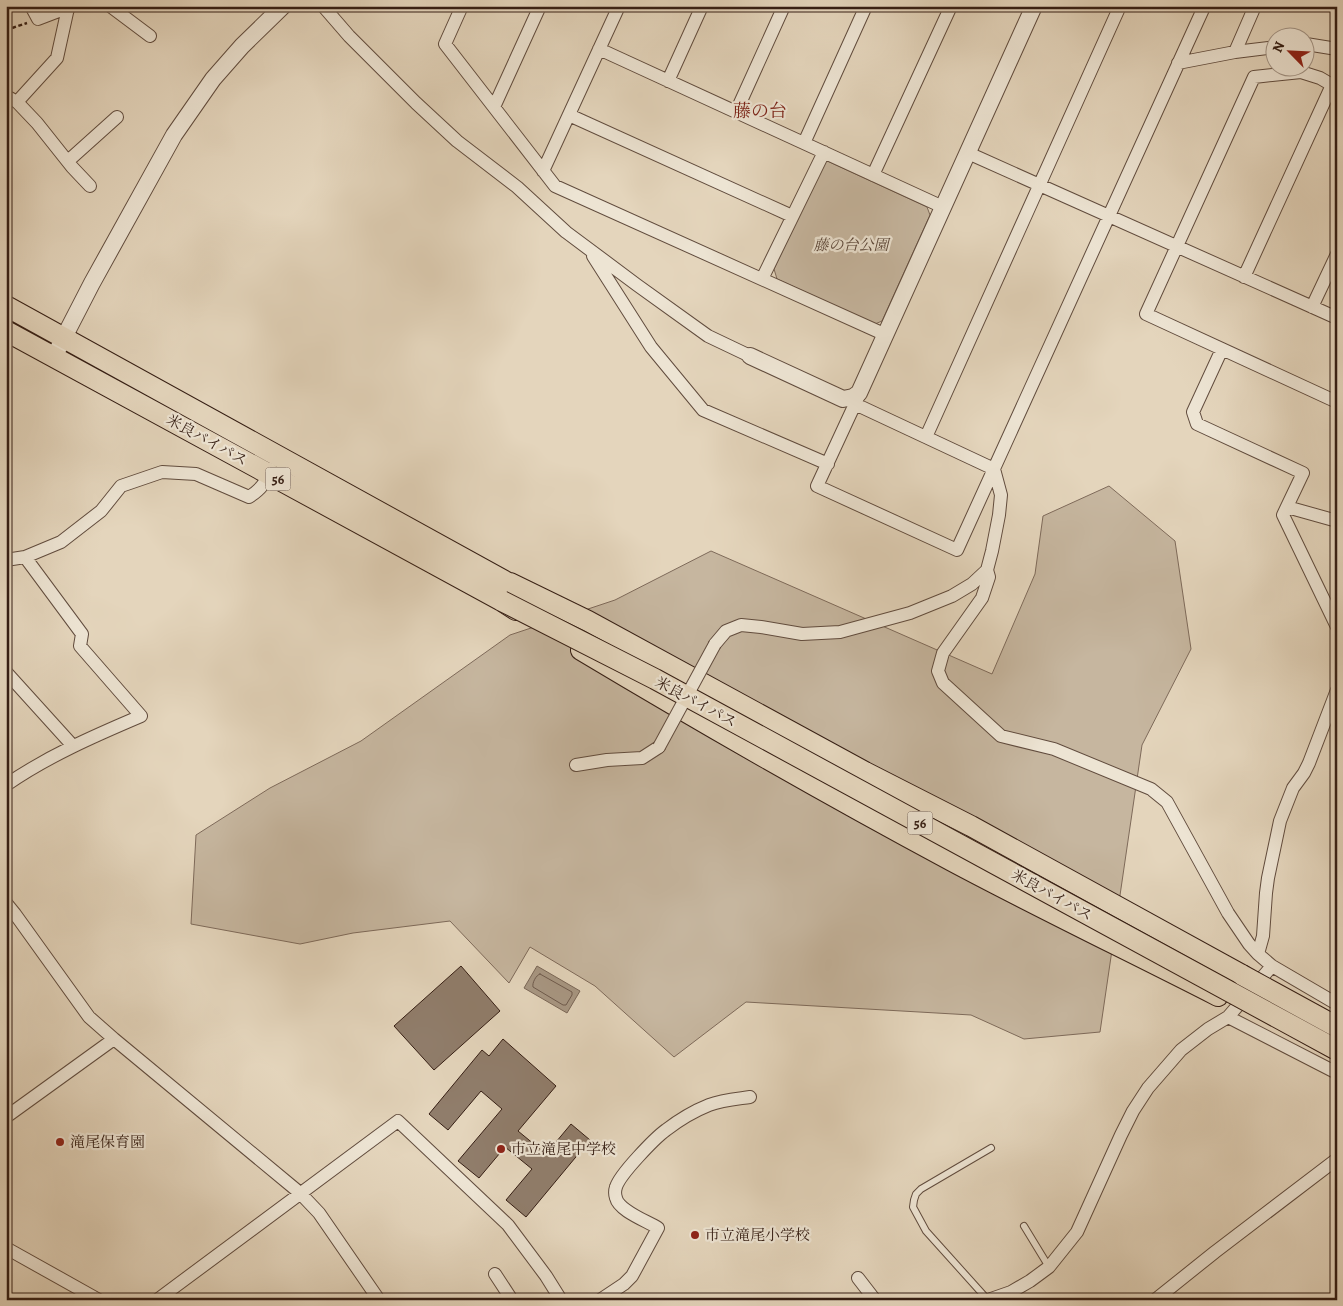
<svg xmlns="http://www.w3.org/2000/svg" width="1343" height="1306" viewBox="0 0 1343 1306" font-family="Alegreya,'Noto Serif JP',serif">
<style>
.green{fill:#c6b69f;stroke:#7e6a5a}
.water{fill:#a89783;stroke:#7a6757}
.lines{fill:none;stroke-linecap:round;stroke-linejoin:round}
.shore{stroke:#6e5a4c;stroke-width:1}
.building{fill:#907d6b;stroke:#351e14}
.service-casing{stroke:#614c3e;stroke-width:8}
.minor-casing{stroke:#614c3e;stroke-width:14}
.tertiary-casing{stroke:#614c3e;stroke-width:18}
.primary-casing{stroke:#351e14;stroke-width:22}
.path{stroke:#351e14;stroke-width:2.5;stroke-dasharray:4 2.5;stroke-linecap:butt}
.service{stroke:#ede4d3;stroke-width:6}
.minor{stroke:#ede4d3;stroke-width:12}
.tertiary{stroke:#ede4d3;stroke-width:16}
.primary{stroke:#e4d5bc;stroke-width:20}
.minor-bridge-casing{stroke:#614c3e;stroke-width:14;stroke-linecap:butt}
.primary-bridge-casing{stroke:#351e14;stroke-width:22;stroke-linecap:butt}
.minor-bridge{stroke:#ede4d3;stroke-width:12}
.primary-bridge{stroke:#e4d5bc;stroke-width:20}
.poi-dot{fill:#8f2418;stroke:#ede4d3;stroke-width:2}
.labels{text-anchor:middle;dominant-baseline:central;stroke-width:4.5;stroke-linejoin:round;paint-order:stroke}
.shield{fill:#ede4d3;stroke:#6c594d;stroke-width:1}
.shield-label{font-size:14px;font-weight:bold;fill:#351e14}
.park-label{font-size:15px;font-style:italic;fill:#594437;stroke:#ede4d3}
.street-label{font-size:15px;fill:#351e14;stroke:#ede4d3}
.poi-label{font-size:15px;fill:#351e14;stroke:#ede4d3;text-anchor:start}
.quarter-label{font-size:18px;fill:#7a1f14;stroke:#ede4d3}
</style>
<rect width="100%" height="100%" fill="#e4d5bc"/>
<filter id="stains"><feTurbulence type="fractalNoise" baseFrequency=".004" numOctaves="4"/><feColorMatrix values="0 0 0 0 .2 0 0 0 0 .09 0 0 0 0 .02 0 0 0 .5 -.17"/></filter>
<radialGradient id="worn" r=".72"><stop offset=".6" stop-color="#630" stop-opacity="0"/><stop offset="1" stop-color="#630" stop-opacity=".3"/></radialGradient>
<path class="green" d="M825,160l102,47 3,8 -48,106 -7,3 -98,-45 -3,-10z
M1109,486l66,55 16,108 -49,96 -42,287 -76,7 -53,-24 -225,-13 -72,55 -79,-71 -65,-39 -21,36 -59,-62 -97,12 -53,11 -109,-20 5,-89 74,-47 91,-47 149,-106 105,-35 96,-49 281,123 43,-100 8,-58z"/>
<path class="water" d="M537,966l43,25 -13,22 -43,-25z"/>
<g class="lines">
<path class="shore" d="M540,974l32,18v3l-6,10h-3l-30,-18c-1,-4 3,-12 7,-13z"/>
</g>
<path class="building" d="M461,966l39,45 -66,59 -40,-44z
M503,1039l53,47 -38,45 28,23 25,-30 19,16 -64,77 -20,-17 26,-31 -27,-22 -26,31 -21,-17 44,-52 -21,-18 -33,39 -19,-16 53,-64 7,6z"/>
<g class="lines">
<defs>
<path id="service" d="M1024,1226l25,41
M988,1300l-62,-69 -13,-24 1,-7 2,-6 5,-5 70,-41"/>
<path id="minor" d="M31,6l7,13 34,-13
M110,6l40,30
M323,6l26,30 67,67 41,38 60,46 49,45 71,53 71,51 42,20
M462,6l-17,38 110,142 331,149
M1306,44l31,5
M599,49l344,158
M1235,52l20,-46
M1178,63l57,-11 41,-5
M668,81l34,-75
M1337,84l-5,1 -12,-7 -19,-6 -47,5 -108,237 191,88
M6,96l11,6 20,21 35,44 18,19
M17,102l40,-44 11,-50
M494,107l46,-101
M736,112l48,-106
M569,115l223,101
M804,143l62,-137
M968,153l369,165
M68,161l49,-44
M543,171l76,-165
M873,175l78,-169
M593,256l58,91 52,63 125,54
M1244,277l88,-192
M762,279l62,-127
M1312,307l25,-53
M1222,349l-29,63 4,12 106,49 -20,42 54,112
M861,391l-44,95 140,64 247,-543 -3,-1
M926,437l194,-431
M1287,507l50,14
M6,560l19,-3 36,-15 40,-31 20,-25 41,-14 34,2 53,23c12,-8 17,-14 21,-28
M987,570l2,7 -7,21 -39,55 -5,18 5,12 58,53 53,13 97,40 16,13 61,111 21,31 9,10 14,12 65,38
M715,644l11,-13 15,-6 20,2 41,7 38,-2 70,-19 42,-17 20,-12 15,-14 5,-19 7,-36 2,-20 -7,-26 -139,-65
M6,672l67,74
M576,765l31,-5 35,-2 17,-11
M6,785c42,-29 88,-49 135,-69l-61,-70 2,-12 -57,-77
M6,903l9,11 74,103 25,22 186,154 19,20 60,87
M1258,954l5,-18 3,-43 2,-15 12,-57 13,-33 11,-15 5,-10 28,-73
M1228,1017l109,56
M6,1117l108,-78
M6,1248l93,52
M495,1274l17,26
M858,1278l17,22
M157,1300l241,-179 110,104 38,51 15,24
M600,1300l24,-16 8,-8 26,-48c-11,-7 -39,-17 -42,-30 -1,-3 -1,-8 0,-11 4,-13 39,-49 50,-57 13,-10 28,-19 43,-25 13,-5 27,-6 41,-8
M988,1300l23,-8 19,-11 19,-14 28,-35 44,-97 12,-24 15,-23 33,-38 27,-21 20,-12 44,-51
M1155,1300l60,-48 122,-93"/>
<path id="tertiary" d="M58,349l34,-66 82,-148 39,-56 29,-33 41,-40
M750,356l93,43 10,-2 6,-4 175,-387"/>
<path id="primary" d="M6,306l515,284
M6,331l496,270 14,9
M510,583l78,38 277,151 106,54 271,149
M581,650c122,73 246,144 371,211 88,47 178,90 266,135"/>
</defs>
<use href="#service" class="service-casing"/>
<use href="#minor" class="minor-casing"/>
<use href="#tertiary" class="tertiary-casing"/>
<use href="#primary" class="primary-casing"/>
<path class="path" d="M6,30l21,-7"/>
<use href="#service" class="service"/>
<use href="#minor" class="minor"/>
<use href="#tertiary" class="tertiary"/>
<use href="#primary" class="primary"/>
<defs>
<path id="minor-bridge" d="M659,747l56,-103"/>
<path id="primary-bridge" d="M502,601l153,78 682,371
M1242,975l95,52"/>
</defs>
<use href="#minor-bridge" class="minor-bridge-casing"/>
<use href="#primary-bridge" class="primary-bridge-casing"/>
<use href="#minor-bridge" class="minor-bridge"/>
<use href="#primary-bridge" class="primary-bridge"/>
</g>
<g class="poi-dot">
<circle cx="60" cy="1142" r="5"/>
<circle cx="501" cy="1149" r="5"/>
<circle cx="695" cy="1235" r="5"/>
</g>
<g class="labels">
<g class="shield">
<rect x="265.5" y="467.5" width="25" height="23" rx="4"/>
<rect x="907.5" y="811.5" width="25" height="23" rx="4"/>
</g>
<g class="shield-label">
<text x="278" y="479">56</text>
<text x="920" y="823">56</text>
</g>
<g class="park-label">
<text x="851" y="245">藤の台公園</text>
</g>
<g class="street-label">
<text transform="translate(207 440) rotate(29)">米良バイパス</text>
<text transform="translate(696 702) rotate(28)">米良バイパス</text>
<text transform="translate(1052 895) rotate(29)">米良バイパス</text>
</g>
<g class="poi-label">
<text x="70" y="1142">滝尾保育園</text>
<text x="511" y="1149">市立滝尾中学校</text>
<text x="705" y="1235">市立滝尾小学校</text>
</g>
<g class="quarter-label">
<text x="760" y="111">藤の台</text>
</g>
</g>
<rect width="1343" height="1306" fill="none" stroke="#e4d5bc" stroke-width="25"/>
<rect x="8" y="8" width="1328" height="1291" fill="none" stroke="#351e14" stroke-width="2.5"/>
<rect x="12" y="12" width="1318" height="1281" fill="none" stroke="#351e14"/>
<g transform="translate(1290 52) rotate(294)"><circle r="24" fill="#ede4d3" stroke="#a39587"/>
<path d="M0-4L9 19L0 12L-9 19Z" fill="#8f2418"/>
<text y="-8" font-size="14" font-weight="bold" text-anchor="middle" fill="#351e14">N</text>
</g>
<rect width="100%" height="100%" filter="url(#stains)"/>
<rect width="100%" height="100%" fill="url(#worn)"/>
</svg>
